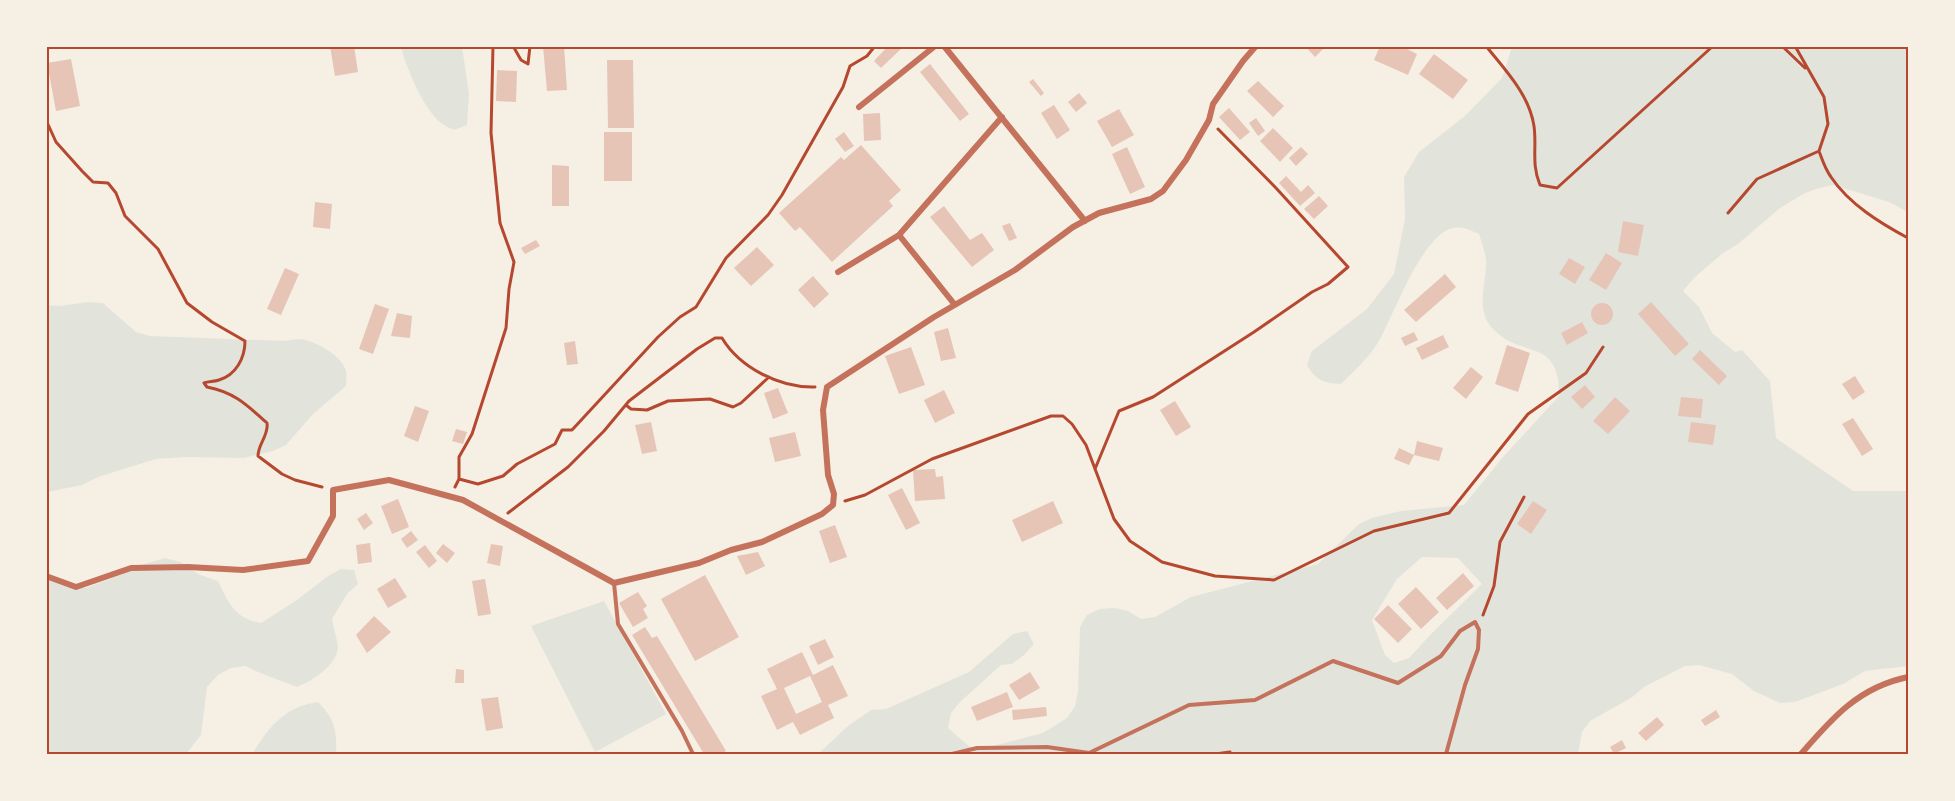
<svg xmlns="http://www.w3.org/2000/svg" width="1955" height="801" viewBox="0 0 1955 801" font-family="Manrope,sans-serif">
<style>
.green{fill:#e2e4dc;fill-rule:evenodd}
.building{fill:#e6c5b7;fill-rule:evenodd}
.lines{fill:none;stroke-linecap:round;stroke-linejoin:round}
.path{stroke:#b5482f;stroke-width:3}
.service{stroke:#c5725c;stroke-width:4}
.minor{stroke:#c5725c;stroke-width:6}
.neatline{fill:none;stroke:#b5482f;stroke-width:2}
</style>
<rect width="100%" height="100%" fill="#f6efe4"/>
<path class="green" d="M401,47h61l7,46 -2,32 -13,5c-4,-2 -9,-4 -13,-7 -17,-13 -35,-56 -40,-76z
M1512,47h396v165l-19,-10 -56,-17 -14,3 -14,5 -25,15 -42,36 -15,9 -28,24 -12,14 16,16 13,26 23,19 7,-2 28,31 6,57 77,53h55v175l-43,5 -22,13 -48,18 -15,1 -26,-12 -22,-17 -33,-9 -14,1 -41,21 -13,11 -41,23 -8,11 -4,22h-760l30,-28 23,-16 15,-1 83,-37 44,-38 14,-3 7,13 -10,11 -12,9 -11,1 -41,37 -9,11 -3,15 22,19 15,1 58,-15 24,-15 8,-12 3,-14 2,-65 7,-12 13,-6 14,-1 14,3 13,8 14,-2 36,-20 127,-33 41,-40 13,-6 29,-7 63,-6 39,-48 56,-61c1,-60 -38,-36 -67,-68 -16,-19 -7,-40 -6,-62 1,-10 -4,-22 -7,-32 -9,-4 -16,-8 -26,-6 -31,7 -58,84 -73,111 -9,17 -25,31 -39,45 -17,-1 -26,-4 -34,-19l5,-14 55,-42 27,-35 11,-55 -1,-42 15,-25 46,-36 37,-38zM1422,557l36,1 24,26 -50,49 -23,25 -15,5 -9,-8 -13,-35 25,-41z
M88,302l15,1 33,29 14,4 135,5c4,-1 10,-2 14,-2 15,1 43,16 47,32 1,4 0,11 0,15l-33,28 -27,31 -13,6 -29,7 -59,-1 -29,2 -58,18 -16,8 -35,7 -1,-187 14,1z
M165,558l16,4 17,12 20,7c11,22 16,37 43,42l36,-23 31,-24 13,-7 13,1 4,14 -11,10 -15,25c1,7 6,23 6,29 -2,18 -26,33 -41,39l-39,-15 -13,-6 -14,2 -13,7 -11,12 -6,48 -15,19h-139l-1,-176 26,8 14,2 40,-15 12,-7z
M604,601l62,113 -71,38 -64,-126z
M318,702c17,17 19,29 18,52h-84c17,-27 32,-47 66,-52z"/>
<path class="building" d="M330,46h24l4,26 -23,4z
M543,46h21l3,44 -20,1z
M888,46h16l-23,22 -7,-7z
M1305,46h21l-11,11z
M1380,46h21l16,8 -9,21 -34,-15z
M1434,54l34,26 -15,19 -34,-25z
M71,59l9,47 -24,5 -9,-48z
M607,60h26l1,68h-26z
M930,64l39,50 -9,7 -40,-49z
M497,70l20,1 -1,31 -20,-1z
M1033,79l11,14 -3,3 -12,-14z
M1258,81l26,25 -11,11 -26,-26z
M1079,93l8,10 -11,9 -8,-10z
M1054,105l16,25 -13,9 -16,-26z
M1229,108l21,24 -10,8 -21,-23z
M1119,109l15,26 -22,12 -15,-26z
M880,113l1,27 -17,1 -1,-27z
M1256,118l9,13 -7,5 -9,-13z
M1273,128l20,20 -13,14 -20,-21z
M604,132h28v49h-28z
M844,132l10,14 -9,6 -10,-13z
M861,145l40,45 -12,11 4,5 -61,56 -32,-35 -5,4 -16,-18 62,-56 3,3z
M1127,147l18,40 -15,7 -18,-40z
M1301,147l7,7 -12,12 -7,-8z
M552,165l17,1v40h-17z
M1286,176l15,16 7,-7 7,8 -15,13 -21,-23z
M1319,196l9,10 -14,13 -10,-10z
M315,202l17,2 -2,25 -17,-2z
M944,206l26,34 12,-7 12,17 -22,17 -42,-50z
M1623,221l21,4 -6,31 -20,-4z
M1010,223l7,15 -8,3 -7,-15z
M536,240l4,6 -15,8 -4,-6z
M757,247l17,18 -23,21 -17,-18z
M1606,253l16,10 -16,27 -17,-10z
M1569,258l16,9 -10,17 -16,-10z
M285,268l14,6 -18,41 -14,-6z
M1445,274l11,13 -40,35 -12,-12z
M813,276l16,18 -15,14 -16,-18z
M1651,302l38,42 -14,12 -37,-42z
M1591 314a11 11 0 1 1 22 0a11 11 0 1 1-22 0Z
M375,304l14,5 -16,45 -14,-5z
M397,313l15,3 -2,22 -19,-2z
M1582,322l6,11 -21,12 -6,-12z
M948,328l8,30 -15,3 -7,-29z
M1414,332l4,8 -13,6 -4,-8z
M1443,335l6,12 -27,13 -6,-12z
M575,341l3,23 -11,1 -3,-22z
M1507,345l23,8 -12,39 -23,-8z
M911,347l14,38 -26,9 -14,-38z
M1700,350l27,26 -8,9 -27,-26z
M1471,367l12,10 -17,22 -13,-11z
M1855,376l10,16 -12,8 -11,-16z
M1585,385l10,12 -13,12 -11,-12z
M778,388l10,25 -15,6 -9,-26z
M944,390l11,23 -20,10 -11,-23z
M1615,397l15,14 -22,23 -15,-13z
M1681,397l22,2 -2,19 -23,-2z
M1175,401l16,26 -15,9 -16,-26z
M415,406l14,5 -11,31 -14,-6z
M1853,418l20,31 -11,7 -20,-32z
M651,422l6,29 -15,3 -7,-29z
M1691,422l25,3 -3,20 -25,-3z
M456,429l11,3 -4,12 -11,-3z
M795,432l6,24 -26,6 -6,-24z
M1417,441l26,7 -4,13 -25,-6z
M1399,448l15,7 -5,10 -15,-6z
M935,469l1,8 7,-1 2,23 -30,2 -2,-31z
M902,488l18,35 -14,7 -18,-35z
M398,499l11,28 -17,7 -11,-28z
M1053,501l10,22 -41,19 -10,-22z
M1533,501l14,9 -16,24 -14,-10z
M366,513l7,10 -9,7 -7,-11z
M835,525l12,32 -17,6 -11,-32z
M411,531l7,9 -11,8 -6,-9z
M370,543l2,19 -14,2 -2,-19z
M443,544l12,9 -8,10 -11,-10z
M491,544l12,2 -3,20 -13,-3z
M425,545l12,16 -8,7 -13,-16z
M758,552l7,14 -19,9 -9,-19z
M1463,573l11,13 -27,24 -11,-12z
M705,575l34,62 -44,24 -34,-62z
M395,578l12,19 -19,11 -11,-19z
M485,579l6,35 -13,2 -6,-35z
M1416,587l23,25 -18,17 -23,-25z
M638,592l9,14 -4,3 5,9 -15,9 -14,-24z
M1388,605l24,24 -14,14 -24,-24z
M374,616l17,16 -24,21 -11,-18z
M645,627l7,11 5,-2 69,115 -6,3h-16l-72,-119z
M825,639l9,18 -16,8 -9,-19z
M802,652l11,23 20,-10 15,31 -20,9 6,13 -34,17 -7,-13 -16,8 -16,-34 16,-7 -10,-20zM810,676l12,26 -26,12 -12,-26z
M456,669l8,1v13h-9z
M1030,672l10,16 -21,12 -10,-15z
M1007,692l6,15 -36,14 -6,-14z
M498,697l5,31 -17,3 -5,-32z
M1046,707l1,9 -34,4 -1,-10z
M1716,710l4,7 -15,9 -4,-6z
M1657,717l7,8 -18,16 -8,-8z
M1622,740l4,8 -12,6 -4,-7z"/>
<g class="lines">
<path class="path" d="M513,46l8,14 7,4 2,-18
M1486,46c19,24 43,48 48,80 3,22 -3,37 6,59l17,3 156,-142
M1782,46l23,22
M46,120l10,22 26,29 11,11 15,1 8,10 9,23 33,33 29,54 25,19 33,19c0,17 -9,34 -26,39 -6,2 -10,1 -15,3l3,4c27,5 40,18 60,36 2,12 -9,21 -9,33l24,18 13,6 27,7
M1819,151c3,8 6,18 12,26 18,27 49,46 77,61
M1728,213l29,-34 62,-28 9,-27 -4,-27 -29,-51
M626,405l5,4 16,1 21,-9 42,-2 23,8 8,-4 28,-26
M1095,469l24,-58 34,-14 101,-65 58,-40 16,-8 20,-17 -72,-79 -58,-59
M459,479v-22l13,-23 34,-106 3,-39 5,-27 -14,-39 -9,-90 2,-87
M455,487l4,-8 19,5 25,-8 14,-12 38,-20 7,-14h10l86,-93 22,-20 16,-10 30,-49 42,-43 14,-20 61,-108 7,-21 17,-10 8,-10
M845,501l20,-6 67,-36 119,-43h12l9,8 14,21 28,74 16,22 32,21 53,14 59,4 100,-49 75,-18 79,-99 58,-41 17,-26
M508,513l60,-46 36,-36 25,-30 68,-52 18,-11h7c18,30 58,50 93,49
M1483,615l11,-29 6,-44 24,-45
M1215,754l15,-2"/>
<path class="service" d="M614,583l4,41 64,107 11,23
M952,754l25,-6 70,-1 42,6 100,-48 66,-5 78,-39 65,22 43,-27 19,-25 15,-9 4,8 -1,19 -13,36 -19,69"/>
<path class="minor" d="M944,46l141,175
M859,107l76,-61
M899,235l56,70
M838,272l61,-37 103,-118
M46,576l30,11 55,-19 57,-1 55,3 65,-9 25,-45v-26l56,-10 74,20 151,83 85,-20 32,-13 31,-8 60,-28 11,-9 1,-11 -6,-19 -5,-65 4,-23 107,-70 81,-47 58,-43 26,-14 52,-14 12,-8 23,-31 23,-40 4,-16 30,-43 13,-15
M1801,754c31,-36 58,-67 107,-77"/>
</g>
<rect width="1955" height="801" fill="none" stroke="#f6efe4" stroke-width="96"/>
<rect x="48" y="48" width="1859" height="705" class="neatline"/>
</svg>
